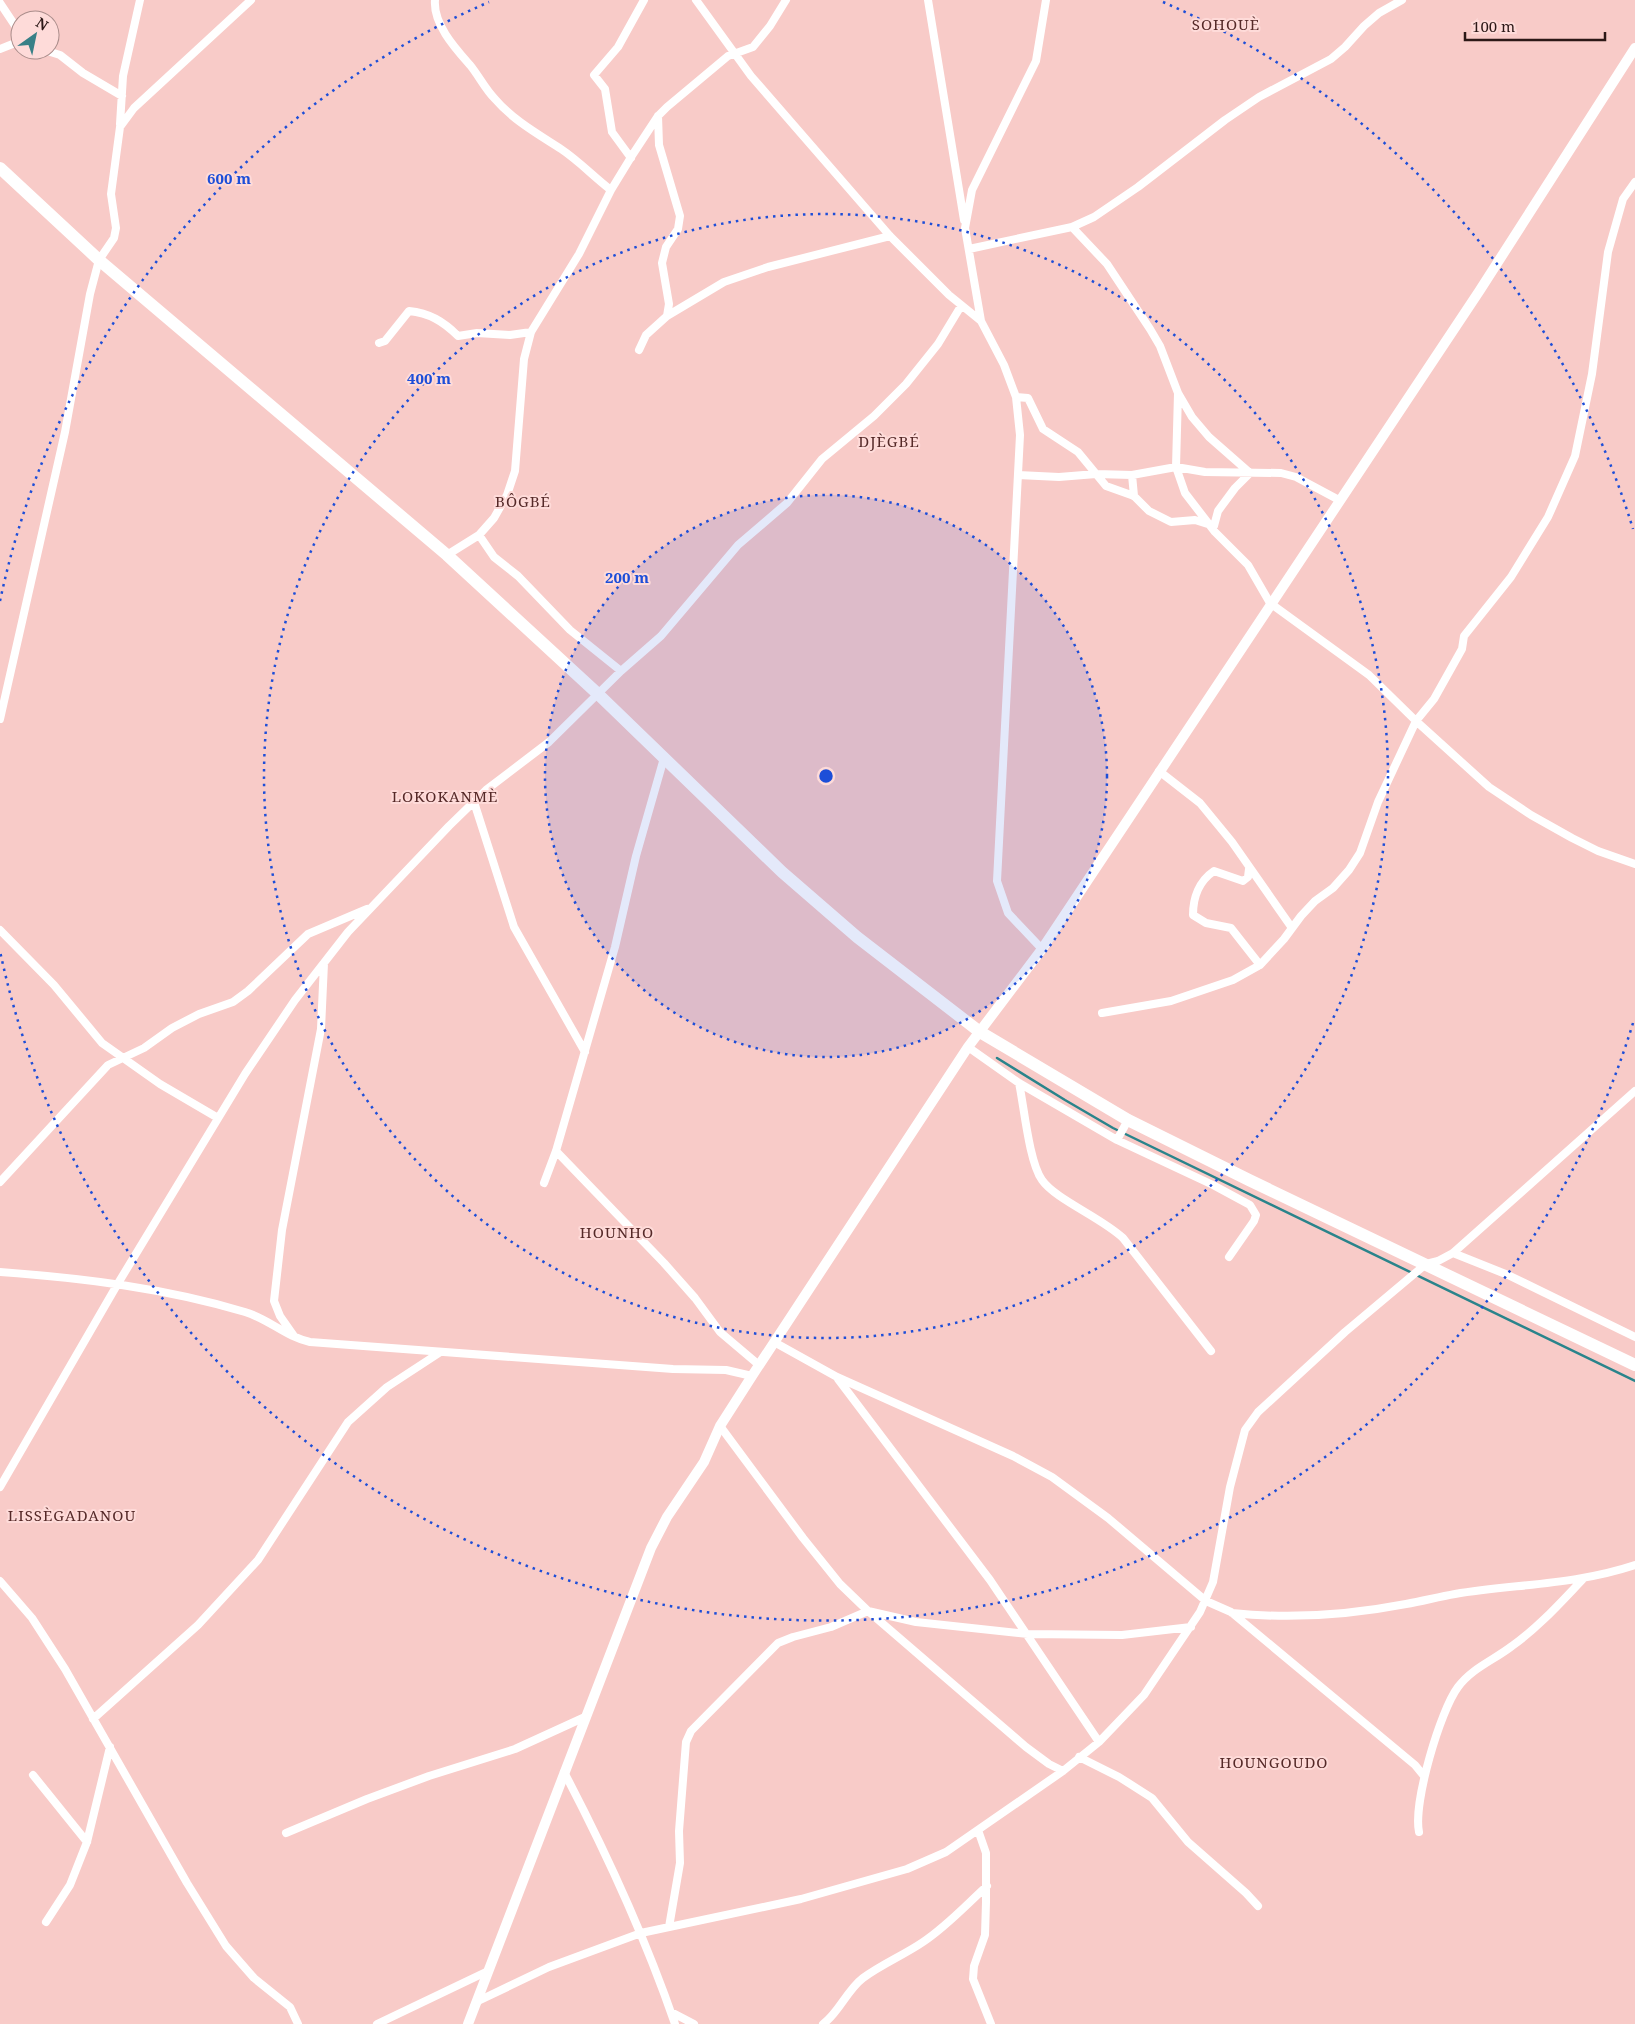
<svg xmlns="http://www.w3.org/2000/svg" width="1635" height="2024" viewBox="0 0 1635 2024" font-family="'Noto Serif',serif">
<style>
.lines{fill:none;stroke-linecap:round;stroke-linejoin:round}
.stream{stroke:#2a848b;stroke-width:2.5}
.minor{stroke:#fff;stroke-width:8}
.tertiary{stroke:#fff;stroke-width:10}
.primary{stroke:#fff;stroke-width:12}
.ring{fill:none;stroke:#1d4ed8;stroke-width:2.5;stroke-dasharray:2.5 5}
.labels{text-anchor:middle;dominant-baseline:central;stroke-width:4;stroke-linejoin:round;paint-order:stroke}
.quarter-label{font-size:15px;letter-spacing:1px;fill:#552928;stroke:#fedbd9}
.centre{fill:#1d4ed8;stroke:#fedbd9;stroke-width:2.5}
.ring-label{font-size:15px;text-anchor:middle;font-weight:bold;fill:#1d4ed8;stroke:#fedbd9;stroke-width:4;stroke-linejoin:round;paint-order:stroke}
</style>
<rect width="100%" height="100%" fill="#f8cbc8"/>
<g class="lines">
<path class="stream" d="M997,1058l68,42 48,28 522,253"/>
<path class="minor" d="M435,0c-2,24 20,48 35,65 9,11 15,24 25,34 18,21 43,35 66,50 18,12 33,28 50,41
M696,0l55,76 139,160 59,59 32,26
M928,0l36,220
M0,3l20,30
M0,49l20,-8
M44,50l16,5 23,18 39,23
M120,124l3,-48 17,-76
M631,158l-19,-26 -7,-43 -11,-14 24,-28 26,-47
M969,249l103,-22 22,-10 44,-30 87,-67 34,-23 72,-38 14,-12 19,-21 15,-13 23,-13
M667,316l57,-34 44,-15 122,-31
M379,343l6,-2 24,-30c20,2 34,10 49,25l19,-3 33,2 21,-3
M639,350l7,-15 21,-19 2,-12 -7,-41 4,-16 12,-18 2,-13 -21,-71 -1,-29
M1178,393l-2,74 9,26 30,39 33,33 22,38 99,72 47,46 73,66 42,28 41,23 26,13 37,13
M1016,397l12,1 15,31 35,23 28,34 28,10 15,15 22,11 24,-2 19,6 4,-15 17,-23 15,-15 -41,-36 -17,-20 -14,-24 -18,-47 -10,-17 -43,-65 -35,-37
M1018,475l41,2 37,-3 36,1 44,-8 29,5 76,1 15,4 43,23
M1132,475l2,21
M479,535l15,22 24,19 52,54 51,41
M447,555l32,-20 15,-17 13,-23 8,-24 9,-112 7,-27 48,-78 32,-64 22,-36 25,-38 9,-9 61,-51 25,-9 17,-21 16,-26
M0,719l65,-287 25,-138 9,-34 15,-22 2,-10 -5,-34 9,-67 14,-19 117,-108
M1159,771l41,32 32,39 60,86
M474,802l40,125 71,125
M1249,869l-1,8 -5,4 -29,-10c-15,10 -21,27 -21,44l13,8 25,5 29,37
M0,930l54,55 48,58 58,41 58,34
M1042,949l-34,-36 -11,-32 23,-446 -4,-38 -12,-32 -23,-44 -16,-93 7,-38 64,-129 10,-61
M1102,1013l69,-12 62,-21 27,-15 24,-26 17,-23 14,-15 18,-13 16,-18 11,-17 18,-51 38,-81 18,-22 28,-50 2,-13 47,-59 37,-60 27,-61 17,-82 16,-122 15,-53 12,-17
M968,1047l51,36 98,57 96,45 37,20 6,10 -2,6 -25,36
M1019,1083c5,23 10,79 23,97 13,19 60,38 81,58l88,113
M1117,1140l11,-20
M556,1151l108,112 31,35 25,34 39,33
M0,1182l108,-117 36,-17 28,-20 27,-14 34,-12 15,-11 60,-57 59,-25
M544,1183l12,-32 59,-204 21,-91 28,-98
M1453,1253l55,22 127,62
M0,1272c82,6 165,16 245,40 24,7 41,25 65,30l363,27 53,1 26,6
M294,1336l-14,-20 -6,-15 8,-71 39,-201 3,-66
M774,1342l63,35 176,79 39,21 56,41 98,83 25,11 184,153 9,11
M838,1379l152,201 109,162
M720,1426l83,112 37,46 28,27 158,136 23,17 14,7
M0,1487l117,-202 128,-211 50,-74 53,-68 101,-106 37,-36 63,-48 72,-71 40,-35 77,-91 49,-42 35,-44 52,-43 32,-32 32,-40 23,-38
M0,1581l32,37 33,51 122,214 39,63 28,32 36,29 8,17
M1232,1613c57,6 117,2 174,-9 17,-3 32,-7 49,-10 61,-10 120,-9 180,-29
M93,1719l105,-94 60,-65 90,-138 39,-35 52,-34
M1079,1757l40,20 33,21 36,44 58,51 12,13
M564,1772c43,82 81,165 111,252
M33,1775l54,67
M978,1830l8,23v49l-1,33 -11,31 -1,13 18,45
M1419,1832c-6,-29 21,-121 39,-145 14,-19 36,-27 54,-41 27,-19 49,-44 72,-68
M286,1833l81,-34 62,-23 86,-27 70,-32
M46,1922l24,-37 17,-43 23,-95
M669,1927l11,-64 -1,-32 7,-89 5,-11 87,-88 15,-6 38,-10 37,-16 48,11 112,12 94,1 69,-8
M476,2002l73,-35 92,-34 160,-34 106,-30 39,-17 117,-81 36,-29 45,-47 56,-83 13,-30 17,-95 15,-57 13,-18 87,-80 81,-68 12,-3 15,-8 182,-162
M671,2012l23,12
M377,2024l111,-53
M823,2024c15,-10 24,-34 40,-46 19,-14 41,-23 60,-36 24,-16 43,-37 64,-56"/>
<path class="tertiary" d="M468,2024l183,-476 16,-31 37,-55 16,-36 32,-50 216,-329 74,-98 438,-659 155,-242"/>
<path class="primary" d="M0,168l99,92 348,295 151,139 184,178 75,65 123,95 148,88 121,60 386,185"/>
</g>
<circle cx="826" cy="776" r="281" fill="#1d4ed8" fill-opacity=".12"/>
<g class="ring">
<circle cx="826" cy="776" r="281"/>
<circle cx="826" cy="776" r="562"/>
<path d="M1633 1023A844 844 0 0 1 0 951M0 601A844 844 0 0 1 489 2M1163 2A844 844 0 0 1 1633 529"/>
</g>
<g class="labels">
<g class="quarter-label">
<text x="1226" y="24">SOHOUÈ</text>
<text x="889" y="441">DJÈGBÉ</text>
<text x="523" y="501">BÔGBÉ</text>
<text x="445" y="796">LOKOKANMÈ</text>
<text x="617" y="1232">HOUNHO</text>
<text x="72" y="1515">LISSÈGADANOU</text>
<text x="1274" y="1762">HOUNGOUDO</text>
</g>
</g>
<circle cx="826" cy="776" r="8" class="centre"/>
<g class="ring-label">
<text x="229" y="184">600 m</text>
<text x="429" y="384">400 m</text>
<text x="627" y="583">200 m</text>
</g>
<g transform="translate(35 35) rotate(33)"><circle r="24" fill="#fedbd9" stroke="#aa8d8b"/>
<path d="M0-4L9 19L0 12L-9 19Z" fill="#388087"/>
<text y="-8" font-size="14" font-weight="bold" text-anchor="middle" fill="#2c1817">N</text>
</g>
<path d="M1465 32v8h140v-8" fill="none" stroke="#2c1817" stroke-width="2.5"/>
<text x="1472" y="32" font-size="15" fill="#2c1817" stroke="#fedbd9" stroke-width="4" paint-order="stroke">100 m</text>
</svg>
